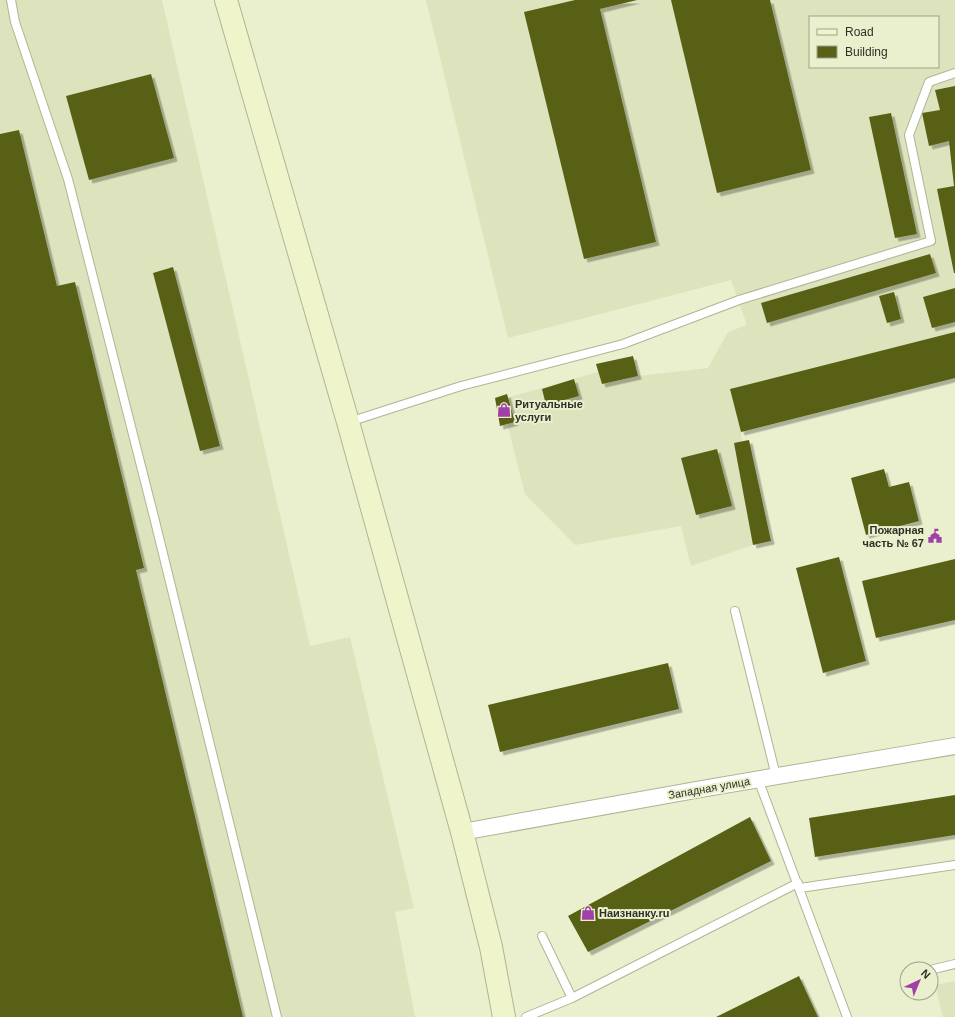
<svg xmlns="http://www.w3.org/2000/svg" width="955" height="1017" viewBox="0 0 955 1017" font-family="Helvetica,sans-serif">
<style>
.built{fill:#dde3bc;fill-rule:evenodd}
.building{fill:#596117;filter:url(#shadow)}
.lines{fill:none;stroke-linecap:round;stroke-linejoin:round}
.lane-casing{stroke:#afb595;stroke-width:10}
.street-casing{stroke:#afb595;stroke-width:18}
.secondary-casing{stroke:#afb595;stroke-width:24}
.lane{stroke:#fff;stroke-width:8}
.street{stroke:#fff;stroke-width:16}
.secondary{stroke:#eff4cb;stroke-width:22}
.labels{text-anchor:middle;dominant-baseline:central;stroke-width:4;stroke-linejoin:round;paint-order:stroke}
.poi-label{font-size:11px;font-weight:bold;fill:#2f3125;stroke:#eaefce;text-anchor:start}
.street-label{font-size:11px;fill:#2f3125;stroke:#eaefce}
</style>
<defs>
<filter id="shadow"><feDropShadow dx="3.5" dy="3.5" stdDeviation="0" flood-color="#0004"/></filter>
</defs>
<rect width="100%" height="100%" fill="#eaefce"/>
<path class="built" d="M0,0h162l148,646 40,-9 64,271 -19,4 20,105h-415z
M426,0h529v378l-214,54 1,9 7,-1 22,101 -18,4 -62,21 -10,-40 -106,19 -50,-51 -17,-67 -5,-28 95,-27 -2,-8 37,-8 5,20 70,-8 20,-36 19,-7 -16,-45 -223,58zM810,17h128v50h-128z
M955,981v36h-12l-8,-32z"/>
<path class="building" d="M575,0h62l-37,9 56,233 -72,17 -60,-247z
M671,0h99l41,170 -94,23z
M151,74l23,84 -85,22 -23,-84z
M955,86v187h-1l-17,-84 17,-3 -5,-45 -20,5 -7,-33 18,-3 -5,-20z
M891,113l26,121 -22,4 -26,-121z
M19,130l38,156 18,-4 69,286 -8,2 107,447h-243v-883z
M930,254l6,19 -169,50 -6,-20z
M173,267l47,179 -20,5 -47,-178z
M955,288v34l-23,6 -9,-31z
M894,292l7,27 -14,4 -8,-27z
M955,332v46l-214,54 -11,-43z
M633,356l5,20 -36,8 -6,-20z
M574,379l5,17 -33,9 -4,-16z
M507,394l8,28 -15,4 -5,-28z
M749,440l22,101 -18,4 -19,-102z
M717,449l15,57 -36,9 -15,-57z
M884,469l5,18 20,-5 10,39 -53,14 -15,-57z
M839,557l27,104 -43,12 -27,-105z
M955,559v61l-79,18 -14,-57z
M668,663l11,46 -179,43 -12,-47z
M955,795v40l-140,22 -6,-39z
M750,817l21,44 -183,91 -20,-36z
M799,976l19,41h-102z"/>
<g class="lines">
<defs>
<path id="lane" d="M11,0l4,22 53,157 86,338 123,500
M349,422l112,-36 162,-42 116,-44 192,-59 -22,-106 20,-53 26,-9
M735,611l41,165
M758,779l89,238
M800,888l155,-23
M542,936l30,62
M934,969l21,-5
M526,1017l46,-19 226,-115"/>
<path id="street" d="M462,832l245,-44 248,-42"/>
<path id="secondary" d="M226,0l122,422 114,410 29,115 13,70"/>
</defs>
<use href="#lane" class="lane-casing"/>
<use href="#street" class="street-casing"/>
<use href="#secondary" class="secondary-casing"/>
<use href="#lane" class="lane"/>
<use href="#street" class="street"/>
<use href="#secondary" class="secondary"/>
</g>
<defs>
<symbol id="shop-bare" viewBox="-9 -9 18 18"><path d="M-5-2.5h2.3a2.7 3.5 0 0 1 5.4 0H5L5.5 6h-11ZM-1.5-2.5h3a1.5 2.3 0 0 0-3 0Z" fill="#a140a7" stroke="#eaefce" stroke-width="2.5" paint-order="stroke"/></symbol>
<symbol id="civic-bare" viewBox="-9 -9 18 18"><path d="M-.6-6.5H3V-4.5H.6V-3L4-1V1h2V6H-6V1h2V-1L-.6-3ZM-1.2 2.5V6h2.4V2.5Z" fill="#a140a7" stroke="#eaefce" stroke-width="2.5" paint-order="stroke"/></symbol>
</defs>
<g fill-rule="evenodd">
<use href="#shop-bare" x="494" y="400" width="20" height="20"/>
<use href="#civic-bare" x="925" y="526" width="20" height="20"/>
<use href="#shop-bare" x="578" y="903" width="20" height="20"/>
</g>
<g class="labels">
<g class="poi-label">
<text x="515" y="404">Ритуальные<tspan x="515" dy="13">услуги</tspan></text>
<text x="924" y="530" text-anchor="end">Пожарная<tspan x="924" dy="13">часть № 67</tspan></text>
<text x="599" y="913">Наизнанку.ru</text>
</g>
<g class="street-label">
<text transform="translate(709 788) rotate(-10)">Западная улица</text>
</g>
</g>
<rect x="809" y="16" width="130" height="52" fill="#eaefce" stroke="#9fa38a"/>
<rect x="817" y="29" width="20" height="6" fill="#eff4cb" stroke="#9fa38a"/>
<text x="845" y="36" font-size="12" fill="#2f3125">Road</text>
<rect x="817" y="46" width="20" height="12" fill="#596117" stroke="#9fa38a"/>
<text x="845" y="56" font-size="12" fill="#2f3125">Building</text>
<g transform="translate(919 981) rotate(44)"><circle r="19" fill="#eaefce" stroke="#9fa38a"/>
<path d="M0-3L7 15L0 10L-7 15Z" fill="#a140a7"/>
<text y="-6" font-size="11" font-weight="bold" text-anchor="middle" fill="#2f3125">N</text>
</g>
</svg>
